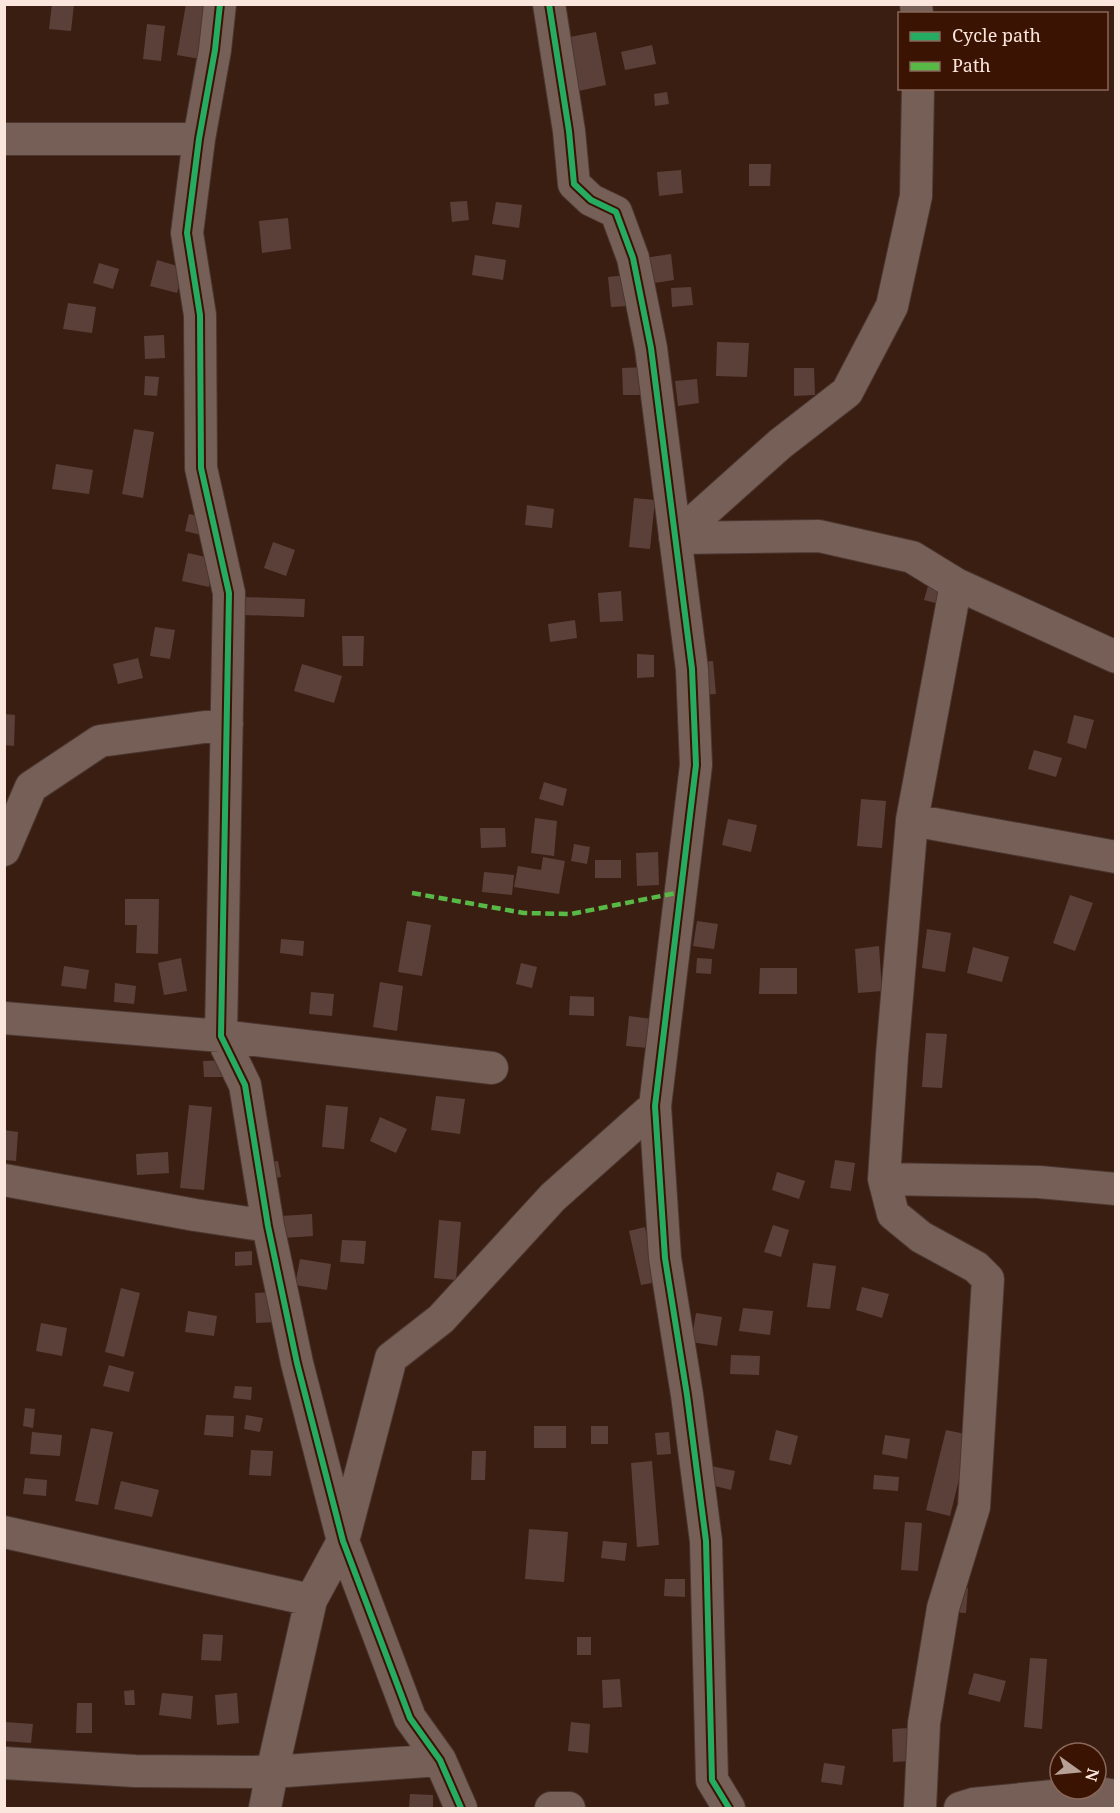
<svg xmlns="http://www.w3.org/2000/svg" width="1120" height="1813" viewBox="0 0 1120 1813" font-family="'Noto Serif',serif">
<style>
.building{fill:#5b403a}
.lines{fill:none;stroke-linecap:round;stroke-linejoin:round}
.minor-casing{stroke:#4b3731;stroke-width:34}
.minor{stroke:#765f56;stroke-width:32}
.quiet{stroke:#58b947;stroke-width:4.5;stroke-dasharray:9 4.5;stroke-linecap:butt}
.cycleway-casing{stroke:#3b1302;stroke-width:10}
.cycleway{stroke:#26ab63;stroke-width:6}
</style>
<rect width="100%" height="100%" fill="#3a1e12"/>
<path class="building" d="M52,4h22l-3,27 -22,-2z
M186,4l23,3 -9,52 -23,-4z
M147,24l18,2 -4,35 -18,-2z
M596,32l10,53 -32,7 -10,-54z
M652,45l4,19 -31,6 -4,-18z
M667,92l2,12 -14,2 -1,-12z
M749,164h22l-1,22h-21z
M681,170l2,23 -24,3 -2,-24z
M467,201l2,19 -17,2 -2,-20z
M496,202l26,3 -3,23 -27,-4z
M288,218l3,31 -29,4 -3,-32z
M671,254l3,26 -26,4 -4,-26z
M475,255l31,5 -3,20 -31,-5z
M157,260l27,8 -7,25 -27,-7z
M99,263l20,6 -6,20 -20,-6z
M627,275l2,31 -18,1 -3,-30z
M691,287l2,18 -21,2 -1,-19z
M68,303l28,4 -4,26 -29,-4z
M164,335l1,23 -20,1 -1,-23z
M717,342l32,1 -2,34 -31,-1z
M648,367v28h-25l-1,-27z
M794,368h20l1,27 -21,1z
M145,376l14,1 -2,19 -13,-1z
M697,379l2,24 -21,3 -3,-25z
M134,429l20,3 -11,66 -21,-4z
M56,464l37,6 -4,24 -37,-5z
M634,498l21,2 -5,49 -21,-2z
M527,505l27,4 -2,19 -27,-3z
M189,514l20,4 -4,18 -20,-5z
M273,542l22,8 -9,26 -22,-8z
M188,553l26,6 -5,28 -27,-6z
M930,579l23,6 -6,21 -23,-6z
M621,591l2,30 -23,1 -2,-29z
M244,597l61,2 -1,18 -60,-2z
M575,620l2,18 -27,4 -2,-18z
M155,627l20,3 -5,29 -20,-3z
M342,636h22l-1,30h-20z
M637,654l17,1v22l-17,1z
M138,658l5,20 -25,6 -5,-20z
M713,661l3,33 -16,1 -3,-33z
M302,664l40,12 -8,27 -40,-12z
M4,714l11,1 -1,31 -10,-1z
M1074,715l20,5 -8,29 -19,-6z
M1034,750l28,8 -6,19 -28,-8z
M544,782l23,7 -4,17 -24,-7z
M861,799l25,2 -4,47 -25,-2z
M535,818l22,3 -3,35 -23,-3z
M728,819l29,6 -6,27 -29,-7z
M480,828h25l1,19 -25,1z
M574,844l16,3 -3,17 -16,-3z
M658,852l1,33 -22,1 -1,-33z
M543,857l22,4 -6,33 -45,-7 4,-21 23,4z
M595,860h26v18h-26z
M484,872l30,3 -2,20 -30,-3z
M1070,895l23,8 -18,48 -22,-8z
M125,899h34l-1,55 -22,-1 1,-28h-12z
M407,921l24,4 -9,51 -24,-4z
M697,921l21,3 -4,25 -21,-3z
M927,929l24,4 -6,39 -23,-4z
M281,939l23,2 -1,15 -23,-3z
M879,946l3,45 -24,2 -3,-44z
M973,947l36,10 -7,25 -35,-9z
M181,958l6,33 -23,4 -6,-32z
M697,958l15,1 -1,15 -15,-1z
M521,963l16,4 -5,21 -16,-4z
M64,966l25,4 -3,19 -25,-3z
M760,968h37v26h-38z
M380,982l23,4 -6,45 -24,-4z
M115,983l21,3 -2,18 -20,-2z
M311,992l23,2 -2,22 -23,-2z
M570,996l24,1v19l-25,-1z
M629,1016l23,3 -4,29 -22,-2z
M926,1033l21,1 -5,54 -20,-1z
M229,1060v17h-25l-1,-16z
M436,1096l29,3 -5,35 -29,-4z
M189,1105l23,2 -8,83 -24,-2z
M326,1105l22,2 -4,42 -22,-2z
M380,1117l27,12 -11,24 -26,-12z
M4,1130l14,2 -2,29 -12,-1z
M168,1152l1,21 -32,2 -1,-21z
M835,1160l20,3 -4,28 -21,-3z
M278,1161l3,16 -15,2 -2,-16z
M777,1172l28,9 -6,18 -27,-9z
M312,1214l1,22 -30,2 -2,-22z
M439,1220l22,2 -5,58 -22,-2z
M773,1225l16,5 -8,27 -17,-5z
M645,1227l12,55 -16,3 -12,-54z
M342,1240l24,1 -2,23 -24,-2z
M252,1251v14l-17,1v-14z
M300,1259l31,5 -4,26 -32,-5z
M813,1263l23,3 -6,43 -23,-2z
M862,1287l27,7 -7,24 -26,-8z
M121,1288l19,5 -16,64 -19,-5z
M274,1292l2,30 -20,1 -1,-30z
M743,1308l30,3 -3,24 -31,-4z
M188,1311l29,5 -3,20 -29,-4z
M696,1313l26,4 -5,29 -26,-4z
M41,1323l26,5 -5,28 -26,-5z
M731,1355l29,1 -1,19 -29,-1z
M109,1365l25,7 -5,20 -26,-6z
M235,1386l17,1 -1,13 -18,-2z
M25,1408l10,1 -2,19 -10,-2z
M206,1415l28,1 -1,21 -29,-2z
M246,1415l17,3 -3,14 -16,-3z
M534,1426h32v22h-32z
M591,1426h17v18h-17z
M91,1428l22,4 -15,73 -23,-4z
M776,1430l22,6 -7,29 -22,-5z
M946,1430l24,5 -20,81 -24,-6z
M32,1432l30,3 -2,21 -30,-2z
M669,1432l2,22 -14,1 -2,-22z
M885,1435l25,4 -3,20 -25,-5z
M251,1450l22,1 -2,25 -22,-1z
M472,1451h14l-1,29h-14z
M652,1461l7,84 -22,2 -6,-84z
M711,1466l24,5 -4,19 -24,-6z
M874,1475l25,2 -1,14 -25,-2z
M25,1478l22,2 -1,16 -23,-2z
M121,1481l38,9 -7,27 -38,-8z
M905,1522l17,1 -4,48 -17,-1z
M529,1529l39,3 -4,50 -39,-3z
M603,1541l24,2 -2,18 -24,-3z
M665,1579h20v18l-21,-1z
M950,1588h18l-2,25 -18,-1z
M203,1634l20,1 -2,26 -20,-1z
M577,1637h14v18h-14z
M1030,1658l17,1 -5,70 -18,-2z
M974,1673l32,8 -6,21 -32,-8z
M620,1679l2,28 -19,1 -1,-28z
M134,1690l1,15h-10l-1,-14z
M162,1693l31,3 -2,23 -32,-4z
M237,1693l2,30 -22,2 -2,-30z
M77,1703h15v30h-16z
M5,1722l28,2 -2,19 -27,-2z
M571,1722l19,2 -2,29 -20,-2z
M909,1728l1,33 -17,1 -1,-33z
M824,1763l21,3 -3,19 -21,-3z
M410,1794l23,1v13h-24z"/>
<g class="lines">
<defs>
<path id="minor" d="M220,4l-5,46 -16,89 -12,94 13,82 1,153 28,125 -8,443 24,49 23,141 29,137 46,178 67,177 30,42 21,48
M549,4l20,127 5,53 17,16 25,12 17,46 18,90 41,321 4,96 -41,341 10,152 22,137 19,146 6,239 17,28
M916,4l1,10
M4,139h195
M675,538l105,-94 67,-52 45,-86 24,-110 2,-108
M675,538l144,-2 93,21 44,27 160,73
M912,820l204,37
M4,850l27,-63 69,-46 127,-17
M4,1018l217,18 271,32
M884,1179l155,3 77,7
M4,1180l191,35 73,11
M4,1532l307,68
M4,1763l131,8 137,1 168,-12
M265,1808l7,-36 39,-172 32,-59 48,-183 50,-39 112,-122 102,-91
M551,1808h18
M920,1808l4,-85 19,-115 31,-101 14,-228 -12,-12 -55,-30 -28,-23 -9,-35 8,-124 20,-235 44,-236
M960,1808l13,-4 120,-12 23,4"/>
</defs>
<use href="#minor" class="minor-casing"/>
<use href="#minor" class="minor"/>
<path class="quiet" d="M412,893l112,20 47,1 110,-22"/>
<defs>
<path id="cycleway" d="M220,4l-5,46 -16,89 -12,94 13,82 1,153 28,125 -8,443 24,49 23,141 29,137 46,178 67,177 30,42 21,48
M549,4l20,127 5,53 17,16 25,12 17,46 18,90 41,321 4,96 -41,341 10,152 22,137 19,146 6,239 17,28"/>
</defs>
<use href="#cycleway" class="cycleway-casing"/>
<use href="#cycleway" class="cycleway"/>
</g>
<rect width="1120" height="1813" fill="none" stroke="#fbe6dd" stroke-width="12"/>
<rect x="898" y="12" width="210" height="78" fill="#3b1302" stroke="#88675a" stroke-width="1.5"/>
<rect x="910" y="32" width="30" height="9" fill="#26ab63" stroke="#88675a" stroke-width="1.5"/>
<text x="952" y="42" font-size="18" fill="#fbe6dd">Cycle path</text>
<rect x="910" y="62" width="30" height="9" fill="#58b947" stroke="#88675a" stroke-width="1.5"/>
<text x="952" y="72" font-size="18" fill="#fbe6dd">Path</text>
<g transform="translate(1078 1771) rotate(105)"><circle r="28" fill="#3b1302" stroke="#88675a" stroke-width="1.5"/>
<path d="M0-4.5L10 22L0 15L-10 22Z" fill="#b7a096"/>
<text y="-9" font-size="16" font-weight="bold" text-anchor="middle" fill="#fbe6dd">N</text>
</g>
</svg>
